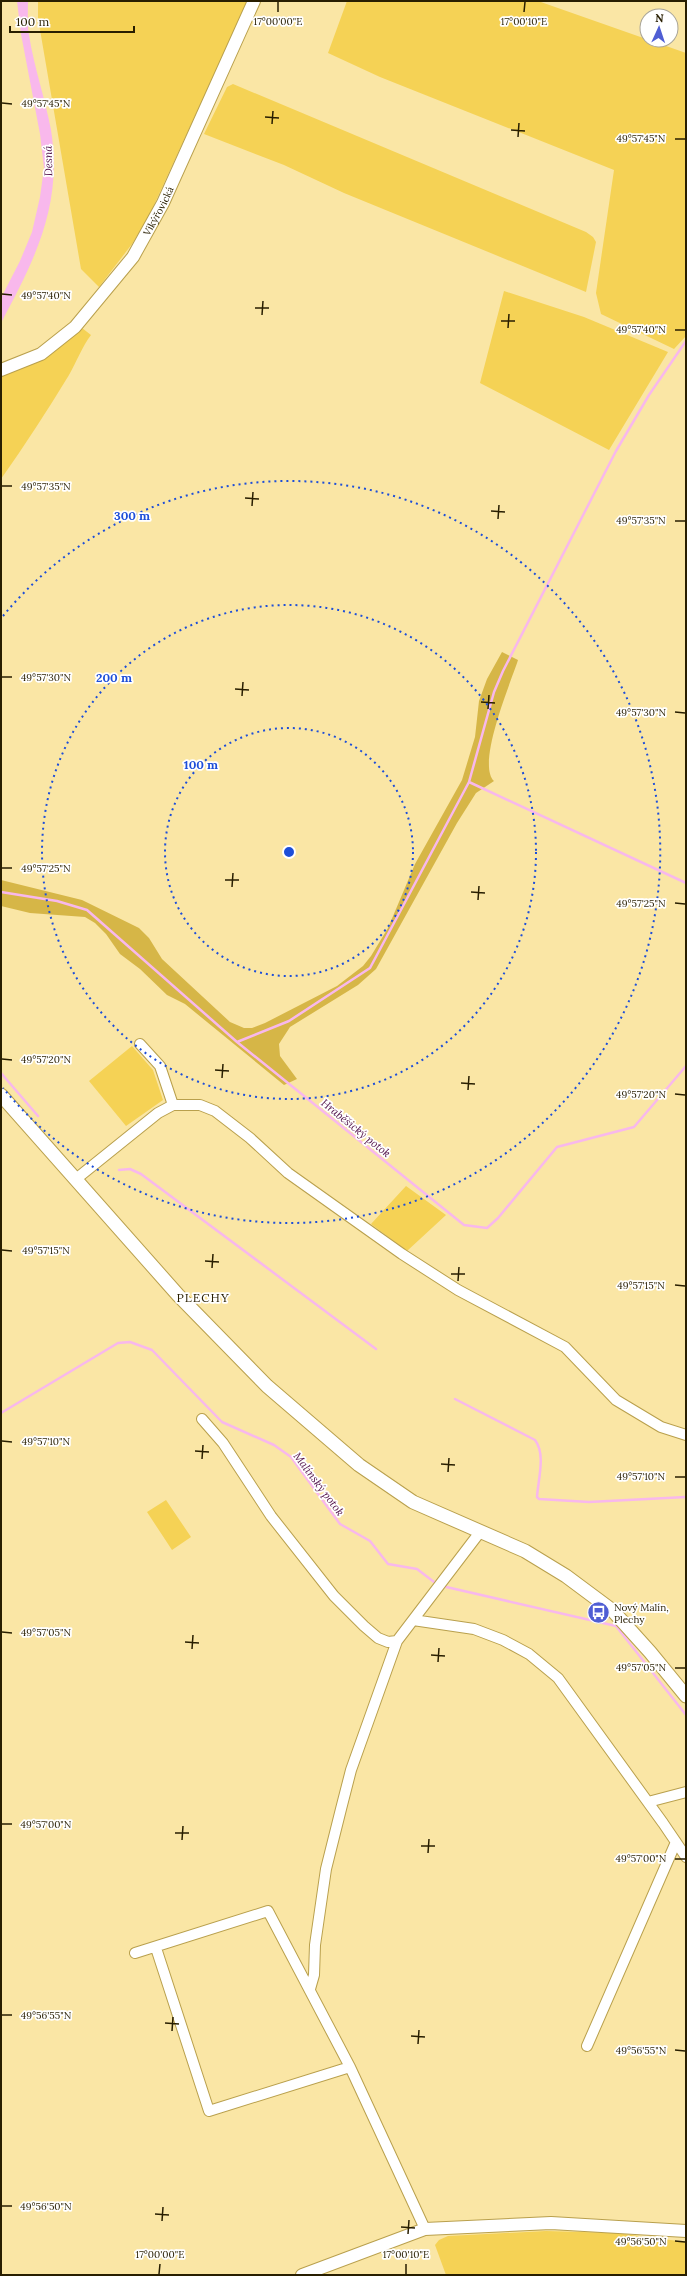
<svg xmlns="http://www.w3.org/2000/svg" width="687" height="2276" viewBox="0 0 687 2276" font-family="Lora,serif">
<style>
.green{fill:#f5d255}
.forest{fill:#d6b647}
.water{fill:#f8b8ec}
.lines{fill:none;stroke-linecap:round;stroke-linejoin:round}
.stream{stroke:#f8b8ec;stroke-width:2.5}
.minor-casing{stroke:#b9a04d;stroke-width:12}
.tertiary-casing{stroke:#b9a04d;stroke-width:14}
.secondary-casing{stroke:#b9a04d;stroke-width:15}
.minor{stroke:#fff;stroke-width:10}
.tertiary{stroke:#fff;stroke-width:12}
.secondary{stroke:#fff;stroke-width:13}
.ticks{fill:none;stroke:#281e00;stroke-width:1.5}
.ring{fill:none;stroke:#1d4ed8;stroke-width:2;stroke-dasharray:2 4}
.labels{text-anchor:middle;dominant-baseline:central;stroke-width:3.5;stroke-linejoin:round;paint-order:stroke}
.street-label{font-size:10px;fill:#281e00;stroke:#fff}
.poi-label{font-size:10px;fill:#281e00;stroke:#fff;text-anchor:start}
.water-label{font-size:11px;font-style:italic;fill:#52124b;stroke:#fff}
.quarter-label{font-size:12px;letter-spacing:1px;fill:#281e00;stroke:#fff}
.ticks-label{font-size:10px;text-anchor:middle;fill:#281e00;stroke:#fff;stroke-width:3.5;stroke-linejoin:round;paint-order:stroke}
.centre{fill:#1d4ed8;stroke:#fff;stroke-width:2}
.ring-label{font-size:12px;text-anchor:middle;font-weight:bold;fill:#1d4ed8;stroke:#fff;stroke-width:3.5;stroke-linejoin:round;paint-order:stroke}
</style>
<rect width="100%" height="100%" fill="#fae6a5"/>
<path class="green" d="M38,1h210l-100,217 -16,26 -33,43 -18,-18 -43,-251z
M347,1h191l148,52v283l-12,13 -73,-35 -5,-21 18,-123 -234,-93 -52,-24z
M233,84l353,148 7,5 3,5 -10,50 -242,-99 -60,-28 -80,-31 23,-47z
M504,291l80,26 84,35 -59,98 -129,-67z
M82,328l9,7c-9,12 -14,26 -22,40 -22,36 -44,70 -68,104v-103l43,-17z
M132,1046l21,24 10,30 -37,26 -37,-45z
M406,1186l40,29 -39,36 -36,-27z
M166,1500l25,37 -19,13 -25,-38z
M546,2231l70,2 70,9v33h-240l-11,-30 4,-5 9,-4z"/>
<path class="forest" d="M502,652l16,8c-7,22 -42,104 -24,121l-18,12 -19,30 -81,146 -18,16 -68,42 -11,17 1,12 17,23 -13,6 -99,-81 -18,-9 -27,-26 -20,-15 -14,-20 -11,-11 -10,-6 -55,-4 -29,-7v-26l81,20 57,28 10,10 13,21 68,63 14,6h8l13,-5 72,-37 26,-20 8,-10 17,-28 27,-64 47,-84 13,-43 4,-36 8,-22z"/>
<path class="water" d="M17,1h11c0,11 -1,23 1,34 5,32 16,63 22,95 12,75 -16,129 -50,193v-25l19,-37 12,-29 8,-35 4,-29 -4,-34 -19,-100z"/>
<g class="lines">
<path class="stream" d="M469,782l217,101
M1,892l56,9 30,9 150,132 227,183 23,3 11,-10 59,-71 77,-20 52,-61
M237,1042l52,-21 81,-53 99,-186 25,-90 9,-21 113,-220 33,-56 37,-54
M1,1073l37,43
M119,1170l11,-1 11,5 235,175
M455,1399l80,41c11,14 3,40 2,57l2,2 50,3 97,-5
M1,1413l117,-70 12,-1 22,8 70,72 52,23 17,12 49,67 30,17 18,23 29,5 21,16
M442,1586l174,40 70,89"/>
<defs>
<path id="minor" d="M140,1044l20,22 13,39
M76,1179l82,-66 15,-8h27l15,6 35,27 38,35 114,81 56,36 107,57 51,53 45,27 25,8
M202,1419l21,24 48,73 63,80 30,30 14,12 10,4 9,-1
M413,1620l61,9 29,11 26,14 29,24 105,145 23,34
M648,1802l38,-10
M156,1948l53,163 141,-44
M135,1953l133,-42 82,156 75,162
M310,1989l4,-14 1,-30 11,-76 15,-60 10,-39 46,-129 83,-109
M587,2046l89,-204"/>
<g id="tertiary">
<path id="s1" d="M1,370l40,-16 34,-27 58,-70 30,-54 91,-202"/>
<path d="M302,2275l123,-46 126,-6 135,8"/>
</g>
<path id="secondary" d="M1,1095l177,200 89,91 92,79 54,37 112,49 41,25 47,35 37,41 36,44"/>
</defs>
<use href="#minor" class="minor-casing"/>
<use href="#tertiary" class="tertiary-casing"/>
<use href="#secondary" class="secondary-casing"/>
<use href="#minor" class="minor"/>
<use href="#tertiary" class="tertiary"/>
<use href="#secondary" class="secondary"/>
</g>
<path class="ticks" d="M278,12v-10M524,12l1,-10M2,103l10,1M265,117l14,1M272,124l1,-13M511,130l14,1M518,137l1,-14M675,139h10M2,294l10,1M255,308h14M262,315l1,-14M501,321h14M508,328l1,-14M675,330h10M2,486h10M245,498l14,1M252,506l1,-14M491,511l14,1M498,519l1,-14M675,521h10M2,677h10M235,689l14,1M242,696l1,-14M481,702l14,1M488,709l1,-14M675,712l10,1M2,868h10M225,880h14M232,887l1,-14M471,892l14,1M478,900l1,-14M675,903l10,1M2,1059l10,1M215,1070l14,1M222,1078l1,-14M461,1083l14,1M468,1090l1,-14M675,1094l10,1M2,1250l10,1M205,1261l14,1M212,1268l1,-14M451,1274h14M458,1281l1,-14M675,1285l10,1M2,1441l10,1M195,1451l14,1M202,1459l1,-14M441,1464l14,1M448,1472l1,-14M675,1477h10M2,1632l10,1M185,1642l14,1M192,1649l1,-14M431,1655l14,1M438,1662l1,-14M675,1668h10M2,1824h10M175,1833h14M182,1840l1,-14M421,1846h14M428,1853l1,-14M675,1859h10M2,2015h10M165,2023l14,1M172,2031l1,-14M411,2036l14,1M418,2044l1,-14M675,2050l10,1M2,2206h10M155,2214l14,1M162,2221l1,-14M401,2227l14,1M408,2234l1,-14M675,2241l10,1M159,2274l1,-10M406,2274v-10"/>
<g class="ring">
<circle cx="289" cy="852" r="124"/>
<circle cx="289" cy="852" r="247"/>
<path d="M3 616A371 371 0 1 1 3 1088"/>
</g>
<defs>
<symbol id="bus-disc" viewBox="-11 -11 22 22"><circle r="9.5" fill="#4f5ed4" stroke="#fff"/><path d="M-5-6H5V4H4V6H2V4H-2V6H-4V4H-5ZM-3.5-4V0h7V-4ZM-3.5 1.2v1.5H-2V1.2ZM2 1.2v1.5H3.5V1.2Z" fill="#fff"/></symbol>
</defs>
<g fill-rule="evenodd">
<use href="#bus-disc" x="586" y="1600" width="25" height="25"/>
</g>
<g class="labels">
<g class="street-label">
<text stroke="none"><textPath href="#s1" startOffset="230">Vikýřovická</textPath></text>
</g>
<g class="poi-label">
<text x="614" y="1607">Nový Malín,<tspan x="614" dy="12">Plechy</tspan></text>
</g>
<g class="water-label">
<text transform="translate(48 161) rotate(-91)">Desná</text>
<text transform="translate(356 1128) rotate(39)">Hraběšický potok</text>
<text transform="translate(319 1484) rotate(53)">Malínský potok</text>
</g>
<g class="quarter-label">
<text x="203" y="1297">PLECHY</text>
</g>
</g>
<g class="ticks-label">
<text x="278" y="25">17°00'00"E</text>
<text x="524" y="25">17°00'10"E</text>
<text x="46" y="107">49°57'45"N</text>
<text x="641" y="142">49°57'45"N</text>
<text x="46" y="299">49°57'40"N</text>
<text x="641" y="333">49°57'40"N</text>
<text x="46" y="490">49°57'35"N</text>
<text x="641" y="524">49°57'35"N</text>
<text x="46" y="681">49°57'30"N</text>
<text x="641" y="716">49°57'30"N</text>
<text x="46" y="872">49°57'25"N</text>
<text x="641" y="907">49°57'25"N</text>
<text x="46" y="1063">49°57'20"N</text>
<text x="641" y="1098">49°57'20"N</text>
<text x="46" y="1254">49°57'15"N</text>
<text x="641" y="1289">49°57'15"N</text>
<text x="46" y="1445">49°57'10"N</text>
<text x="641" y="1480">49°57'10"N</text>
<text x="46" y="1636">49°57'05"N</text>
<text x="641" y="1671">49°57'05"N</text>
<text x="46" y="1828">49°57'00"N</text>
<text x="641" y="1862">49°57'00"N</text>
<text x="46" y="2019">49°56'55"N</text>
<text x="641" y="2054">49°56'55"N</text>
<text x="46" y="2210">49°56'50"N</text>
<text x="641" y="2245">49°56'50"N</text>
<text x="160" y="2258">17°00'00"E</text>
<text x="406" y="2258">17°00'10"E</text>
</g>
<circle cx="289" cy="852" r="6" class="centre"/>
<g class="ring-label">
<text x="132" y="520">300 m</text>
<text x="114" y="682">200 m</text>
<text x="201" y="769">100 m</text>
</g>
<rect width="687" height="2276" fill="none" stroke="#281e00" stroke-width="4"/>
<g transform="translate(659 28) rotate(3)"><circle r="19" fill="#ffffff" stroke="#a9a599"/>
<path d="M0-3L7 15L0 10L-7 15Z" fill="#4f5ed4"/>
<text y="-6" font-size="11" font-weight="bold" text-anchor="middle" fill="#281e00">N</text>
</g>
<path d="M10 26v6h124v-6" fill="none" stroke="#281e00" stroke-width="2"/>
<text x="16" y="26" font-size="12" fill="#281e00" stroke="#ffffff" stroke-width="3" paint-order="stroke">100 m</text>
</svg>
